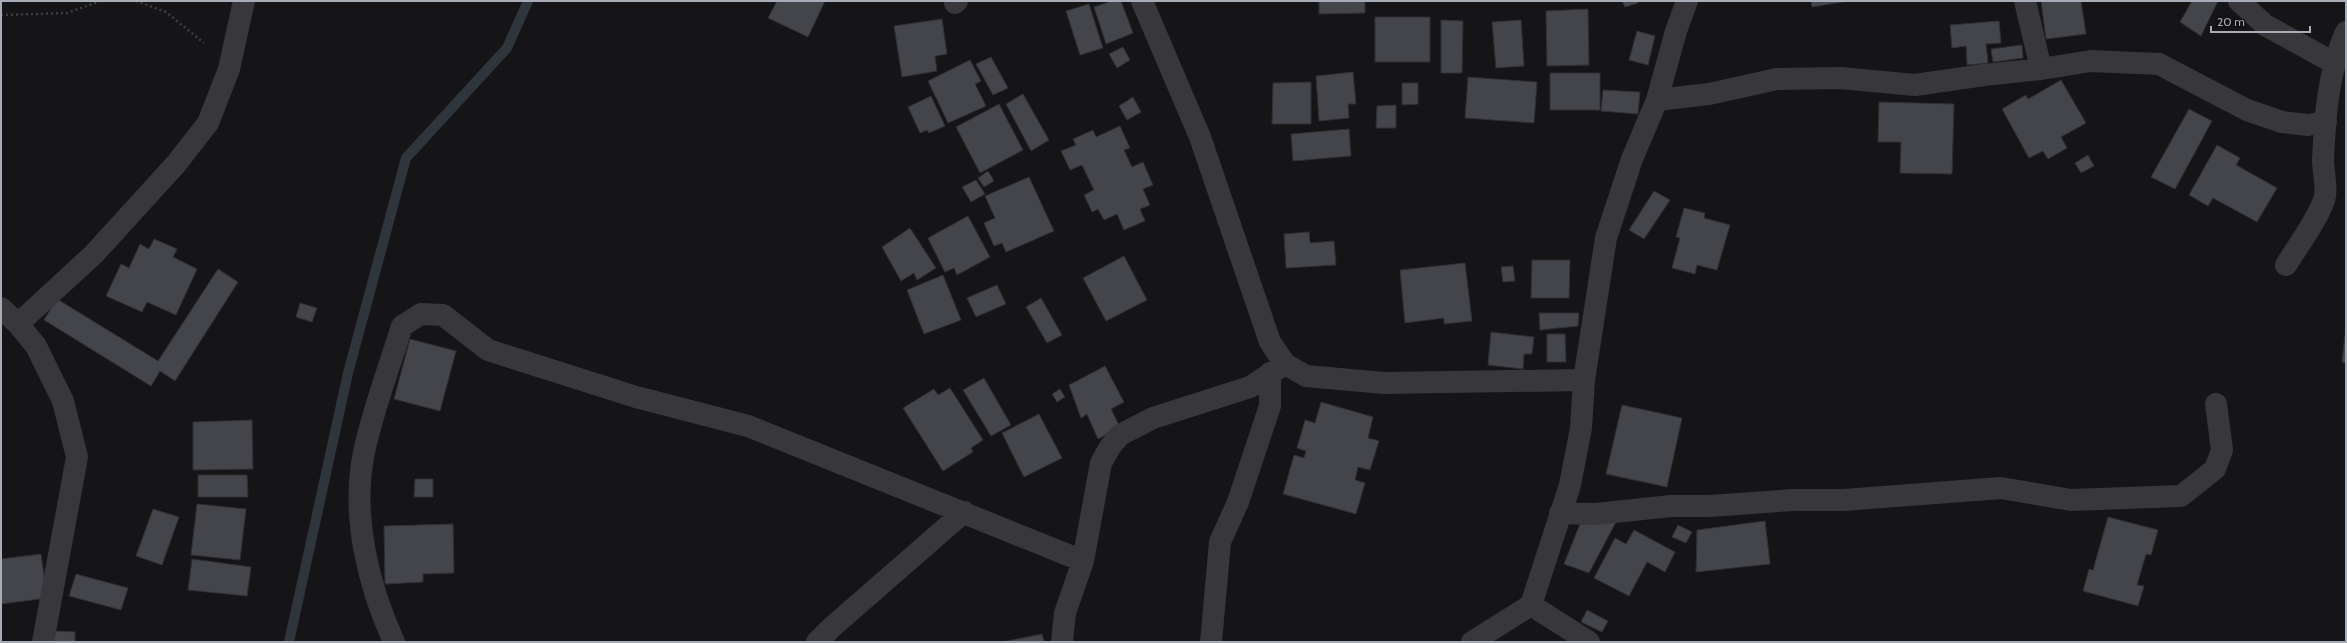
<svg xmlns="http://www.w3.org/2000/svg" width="2347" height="643" viewBox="0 0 2347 643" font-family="Cabin,sans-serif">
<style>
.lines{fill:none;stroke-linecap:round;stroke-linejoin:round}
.stream{stroke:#2e363c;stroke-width:10}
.building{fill:#44454a;stroke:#302f33}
.path{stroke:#3d3e43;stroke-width:2.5;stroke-dasharray:2 3;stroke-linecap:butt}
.minor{stroke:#37373c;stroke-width:22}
</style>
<rect width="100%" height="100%" fill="#151517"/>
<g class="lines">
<path class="stream" d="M289,642l59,-269 58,-215 101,-110 21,-47"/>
</g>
<path class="building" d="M777,1h48l-17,36 -40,-19z
M1112,1h9l12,32 -27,11 -12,-37z
M1319,1h46v12l-46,1z
M1622,1h15l1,2 -13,4z
M1811,1h38l-37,6z
M2041,1h40l5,33 -40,5z
M2192,1h26l-17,35 -21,-14z
M1089,4l14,44 -23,7 -14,-44z
M1588,9l1,56 -42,1 -1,-55z
M1375,17h55v45h-55z
M942,19l5,35 -12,2 2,15 -35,6 -8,-51z
M1441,20l22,1 -1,52h-21z
M1521,20l3,46 -28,2 -4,-46z
M1999,21l2,22 -15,1 2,19 -21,2 -1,-19 -14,2 -2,-23z
M1637,31l18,5 -7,29 -19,-5z
M2022,45l1,13 -30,4 -2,-13z
M1123,47l7,13 -13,8 -8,-14z
M991,57l17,31 -15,7 -17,-31z
M970,60l11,21 -6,3 11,22 -38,17 -20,-42z
M1353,72l3,32h-8l1,14 -30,3 -3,-45z
M1550,73h50v37h-50z
M1468,77l69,5 -3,41 -69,-5z
M2061,80l25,43 -25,14 6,11 -19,11 -5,-8 -14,7 -27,-49 24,-14 2,4z
M1311,82v42h-39l1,-41z
M1402,83h16v21l-16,1z
M1603,90l37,2 -2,22 -37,-3z
M1023,94l26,46 -18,11 -25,-47z
M931,96l14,30 -16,7 -2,-3 -7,3 -12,-26z
M1133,97l8,15 -14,8 -8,-14z
M1879,102l75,2 -2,70 -52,-1 1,-31h-23z
M999,104l24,46 -43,23 -24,-46z
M1396,105v23h-20l1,-22z
M2189,109l23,12 -37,68 -24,-12z
M1120,126l10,22 -6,2 8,17 11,-5 10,23 -10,4 7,16 -10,4 5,12 -21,9 -7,-16 -13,6 -6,-11 -6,3 -8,-17 10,-5 -12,-25 -12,5 -9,-19 15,-6 -3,-6 20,-9 3,7z
M1349,129l2,27 -58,5 -2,-27z
M2217,145l23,13 -4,7 41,23 -20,34 -44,-24 -5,8 -19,-11z
M2088,155l6,11 -13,7 -6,-10z
M988,171l6,10 -10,6 -6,-9z
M1029,177l25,54 -48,21 -4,-9 -8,3 -10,-23 11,-5 -10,-22z
M976,180l9,14 -14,8 -9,-15z
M1654,191l16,9 -26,39 -15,-9z
M1684,208l21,5 -1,5 26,7 -13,45 -20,-5 -2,9 -23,-6 8,-30 -4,-1z
M968,216l22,41 -33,18 -3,-7 -9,4 -17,-34z
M910,228l26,40 -19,12 -3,-7 -13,8 -19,-34z
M1309,232l1,11 24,-2 2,24 -50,3 -2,-34z
M154,239l23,10 -4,8 24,12 -21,46 -29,-13 -5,10 -36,-16 15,-32 8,4 11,-24 9,5z
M1124,256l23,44 -41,21 -23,-43z
M1532,260h38l-1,38h-38z
M1465,263l7,58 -28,3v-6l-39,5 -5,-53z
M1513,266l2,15 -12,1 -2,-15z
M218,269l20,13 -63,99 -15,-10 -9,15 -107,-66 13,-21 101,62z
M943,275l18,45 -37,14 -17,-44z
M997,285l9,19 -30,13 -9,-19z
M1041,298l21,37 -15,8 -21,-36z
M300,303l17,5 -5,14 -16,-5z
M1539,313h40l-1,13 -38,4z
M1491,332l43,5 -2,17h-8l-1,15 -35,-4z
M1547,334h18l1,28h-19z
M2345,335h1v28l-4,-1z
M410,339l46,12 -16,60 -46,-12z
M1105,366l19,36 -13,7 9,18 -22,12 -11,-25 -6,4 -12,-33z
M984,378l27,47 -20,11 -28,-46z
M950,388l33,52 -12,8 2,4 -30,19 -40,-63 31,-19 4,6z
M1060,389l5,8 -8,5 -5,-8z
M1321,402l52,15 -5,21 11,3 -9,29 -12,-3 -3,13 10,3 -9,31 -73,-20 11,-39 10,3 2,-7 -9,-3 8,-28 10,3z
M1622,405l60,13 -15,69 -61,-13z
M1039,414l23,44 -38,19 -22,-44z
M252,420l1,49 -60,1v-48z
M198,475h49l1,22h-50z
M415,479h18v18h-19z
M197,504l49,5 -6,51 -49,-5z
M153,509l26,8 -17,48 -26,-9z
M2108,517l50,13 -7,25 -5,-1 -9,31 7,1 -6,20 -55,-15 6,-22 4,1z
M1582,519l34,3 -27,51 -25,-9z
M1765,521l5,43 -74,8 1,-42z
M453,524l1,49 -31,1v8l-38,2 -1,-58z
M1678,525l14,7 -6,11 -14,-6z
M1634,530l41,22 -10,20 -18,-10 -18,34 -35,-18 21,-40 11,6z
M41,554l6,44 -46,6v-45z
M192,559l59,8 -4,29 -59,-6z
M76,574l52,14 -7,22 -52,-14z
M1587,610l21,11 -6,11 -21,-10z
M54,631l21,1v10h-22z
M1042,634l2,8h-42z"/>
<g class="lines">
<path class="path" d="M136,1l30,11 38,31
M1,15l66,-2 34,-12"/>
<path class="minor" d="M1142,1l58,136 70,205 15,22 21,12 78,7 200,-3
M2025,1l16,68
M2239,1l26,24 69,38
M955,3l2,-2
M1657,100l52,-6 68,-15 63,-1 75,7 69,-10 57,-6 50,-8 68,3 88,46 35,12 26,3 18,-3
M2286,265c10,-16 36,-52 39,-69 2,-11 -2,-25 -2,-36 2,-43 5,-89 23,-128
M1,308l17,16 18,22 27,55 14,56 -34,185
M18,324l76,-70 82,-90 32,-41 21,-54 15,-68
M1560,513l36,1 75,-8h39l83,-6h51l157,-12 70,12 110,-4 34,-27 7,-19 -6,-46
M1531,605l58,37
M394,642c-26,-57 -43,-127 -30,-190 9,-42 25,-84 38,-126l19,-12 22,1 45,35 148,47 112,29 335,135
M817,642l14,-14 133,-116
M1062,642l3,-29 18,-52 18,-98 9,-16 10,-12 33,-17 97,-31 35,-23
M1211,642l9,-100 18,-40 32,-96v-33
M1472,642l59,-37 39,-120 11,-57 3,-48 22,-142 26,-79 25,-59 19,-69 11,-30"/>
</g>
<rect width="2347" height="643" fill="none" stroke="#a8acb7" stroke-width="4"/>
<path d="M2211 26v6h99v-6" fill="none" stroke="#a8acb7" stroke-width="2"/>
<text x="2217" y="26" font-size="12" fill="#a8acb7" stroke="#101012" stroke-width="3" paint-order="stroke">20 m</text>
</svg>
